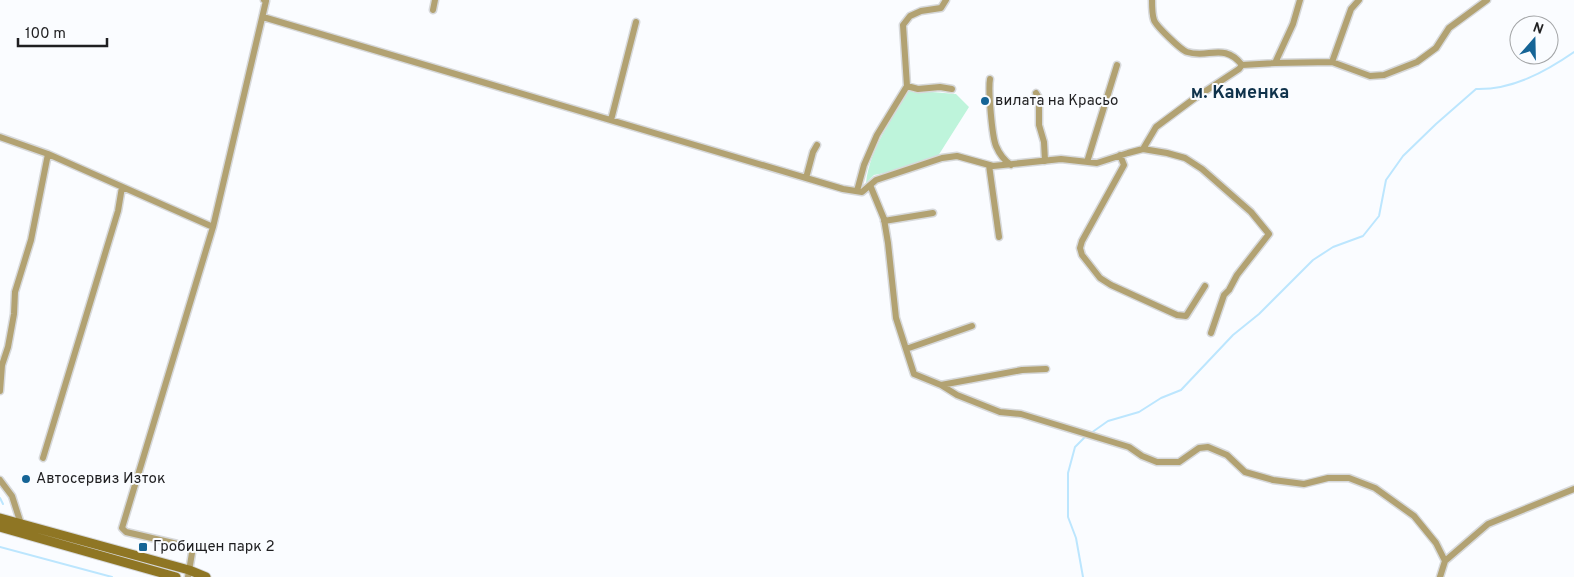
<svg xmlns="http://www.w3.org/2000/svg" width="1574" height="577" viewBox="0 0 1574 577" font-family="Overpass,sans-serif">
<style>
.green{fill:#bef4db}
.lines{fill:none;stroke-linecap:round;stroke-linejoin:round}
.stream{stroke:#bce6fe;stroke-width:2}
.minor-casing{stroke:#d7d9db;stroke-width:9}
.secondary-casing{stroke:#d7d9db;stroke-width:11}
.minor{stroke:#b2a272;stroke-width:6}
.secondary{stroke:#8f7624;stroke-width:9}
.poi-dot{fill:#156496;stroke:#fafcff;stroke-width:2}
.labels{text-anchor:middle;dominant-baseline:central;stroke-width:4;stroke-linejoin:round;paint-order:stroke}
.poi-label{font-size:15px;fill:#1f1f21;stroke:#fafcff;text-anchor:start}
.quarter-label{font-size:18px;font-weight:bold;fill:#0f324b;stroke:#fafcff}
</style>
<rect width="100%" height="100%" fill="#fafcff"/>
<path class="green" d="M908,90l48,4 13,13 -31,49 -43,15 -21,4 -8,8c4,-35 25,-62 42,-93z"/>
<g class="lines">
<path class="stream" d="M1091,433l17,-12 31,-9 22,-14 20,-8 52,-55 26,-21 54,-54 20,-13 30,-11 16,-20 7,-36 17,-24 33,-32 40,-35c36,1 69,-17 98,-37
M0,498l3,6
M0,547l112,30
M1083,577l-7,-39 -8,-21v-44l7,-26 10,-10"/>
<defs>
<path id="minor" d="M433,10l2,-10
M263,17l580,172 19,3 14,-12 66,-22 15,-2 36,10 68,-7 36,4 31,-10 15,-4 13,-22 39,-29 44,-29 3,-4c-18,-23 -34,-6 -55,-13 -6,-2 -31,-26 -33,-32 -2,-6 -2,-14 -2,-20
M1332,62l19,-53 8,-9
M1275,63l57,-1 38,14 14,-1 33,-13 19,-14 13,-20 38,-28
M1242,65l33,-2 18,-39 7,-24
M990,79c-2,11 2,57 6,67 3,7 9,15 15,19
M907,86l11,3 22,-2 12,2
M1036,93l3,5v27l5,17 1,19
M611,120l25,-98
M0,137l48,17 165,73
M1143,149l24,4 18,5 17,11 49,43 18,22 -32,41 -8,15 -5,5 -13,38
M1120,155l4,10 -42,76 -2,7 2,7 18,23 11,7 66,30 9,1 19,-30
M1087,162l30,-97
M989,165l10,72
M806,178l7,-26 4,-7
M870,185l14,34 4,24 8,75 18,56 27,11 16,10 43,17 21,2 108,33 13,9 15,6h22l20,-14 9,-1 19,8 18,17 28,8 31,4 24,-6h21l26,10 39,28 22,27 9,18
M857,191l7,-26 13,-30 30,-49 -4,-61 7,-9 11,-5 20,-3 5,-8
M884,221l49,-8
M906,349l66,-23
M941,385l81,-15 24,-1
M0,391l2,-26 6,-18 6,-33 1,-22 16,-52 17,-86
M43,458l75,-247 4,-24
M0,480l12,16 9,28
M188,577l4,-24 -1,-3 -5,-4 -60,-14 -4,-4 91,-301 53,-226 -2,-1
M1440,577l5,-16 43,-37 86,-35"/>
<path id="secondary" d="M0,518l189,52 17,7
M0,527l176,50"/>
</defs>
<use href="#minor" class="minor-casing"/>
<use href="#secondary" class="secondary-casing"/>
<use href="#minor" class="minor"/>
<use href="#secondary" class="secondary"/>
</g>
<g class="poi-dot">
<circle cx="985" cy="101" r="5"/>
<circle cx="26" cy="479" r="5"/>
<rect x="138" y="542" width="10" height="10" rx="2.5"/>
</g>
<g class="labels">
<g class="poi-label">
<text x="995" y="101">вилата на Красьо</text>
<text x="36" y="479">Автосервиз Изток</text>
<text x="153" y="547">Гробищен парк 2</text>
</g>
<g class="quarter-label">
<text x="1240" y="93">м. Каменка</text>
</g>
</g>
<g transform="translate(1534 40) rotate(20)"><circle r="24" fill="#fafcff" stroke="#a2a4a6"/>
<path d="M0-4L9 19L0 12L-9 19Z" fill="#156496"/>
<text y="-8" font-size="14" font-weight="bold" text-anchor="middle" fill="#1f1f21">N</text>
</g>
<path d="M18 38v8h89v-8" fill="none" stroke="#1f1f21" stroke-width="2.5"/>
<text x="25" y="38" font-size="15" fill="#1f1f21" stroke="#fafcff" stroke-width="4" paint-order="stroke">100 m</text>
</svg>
